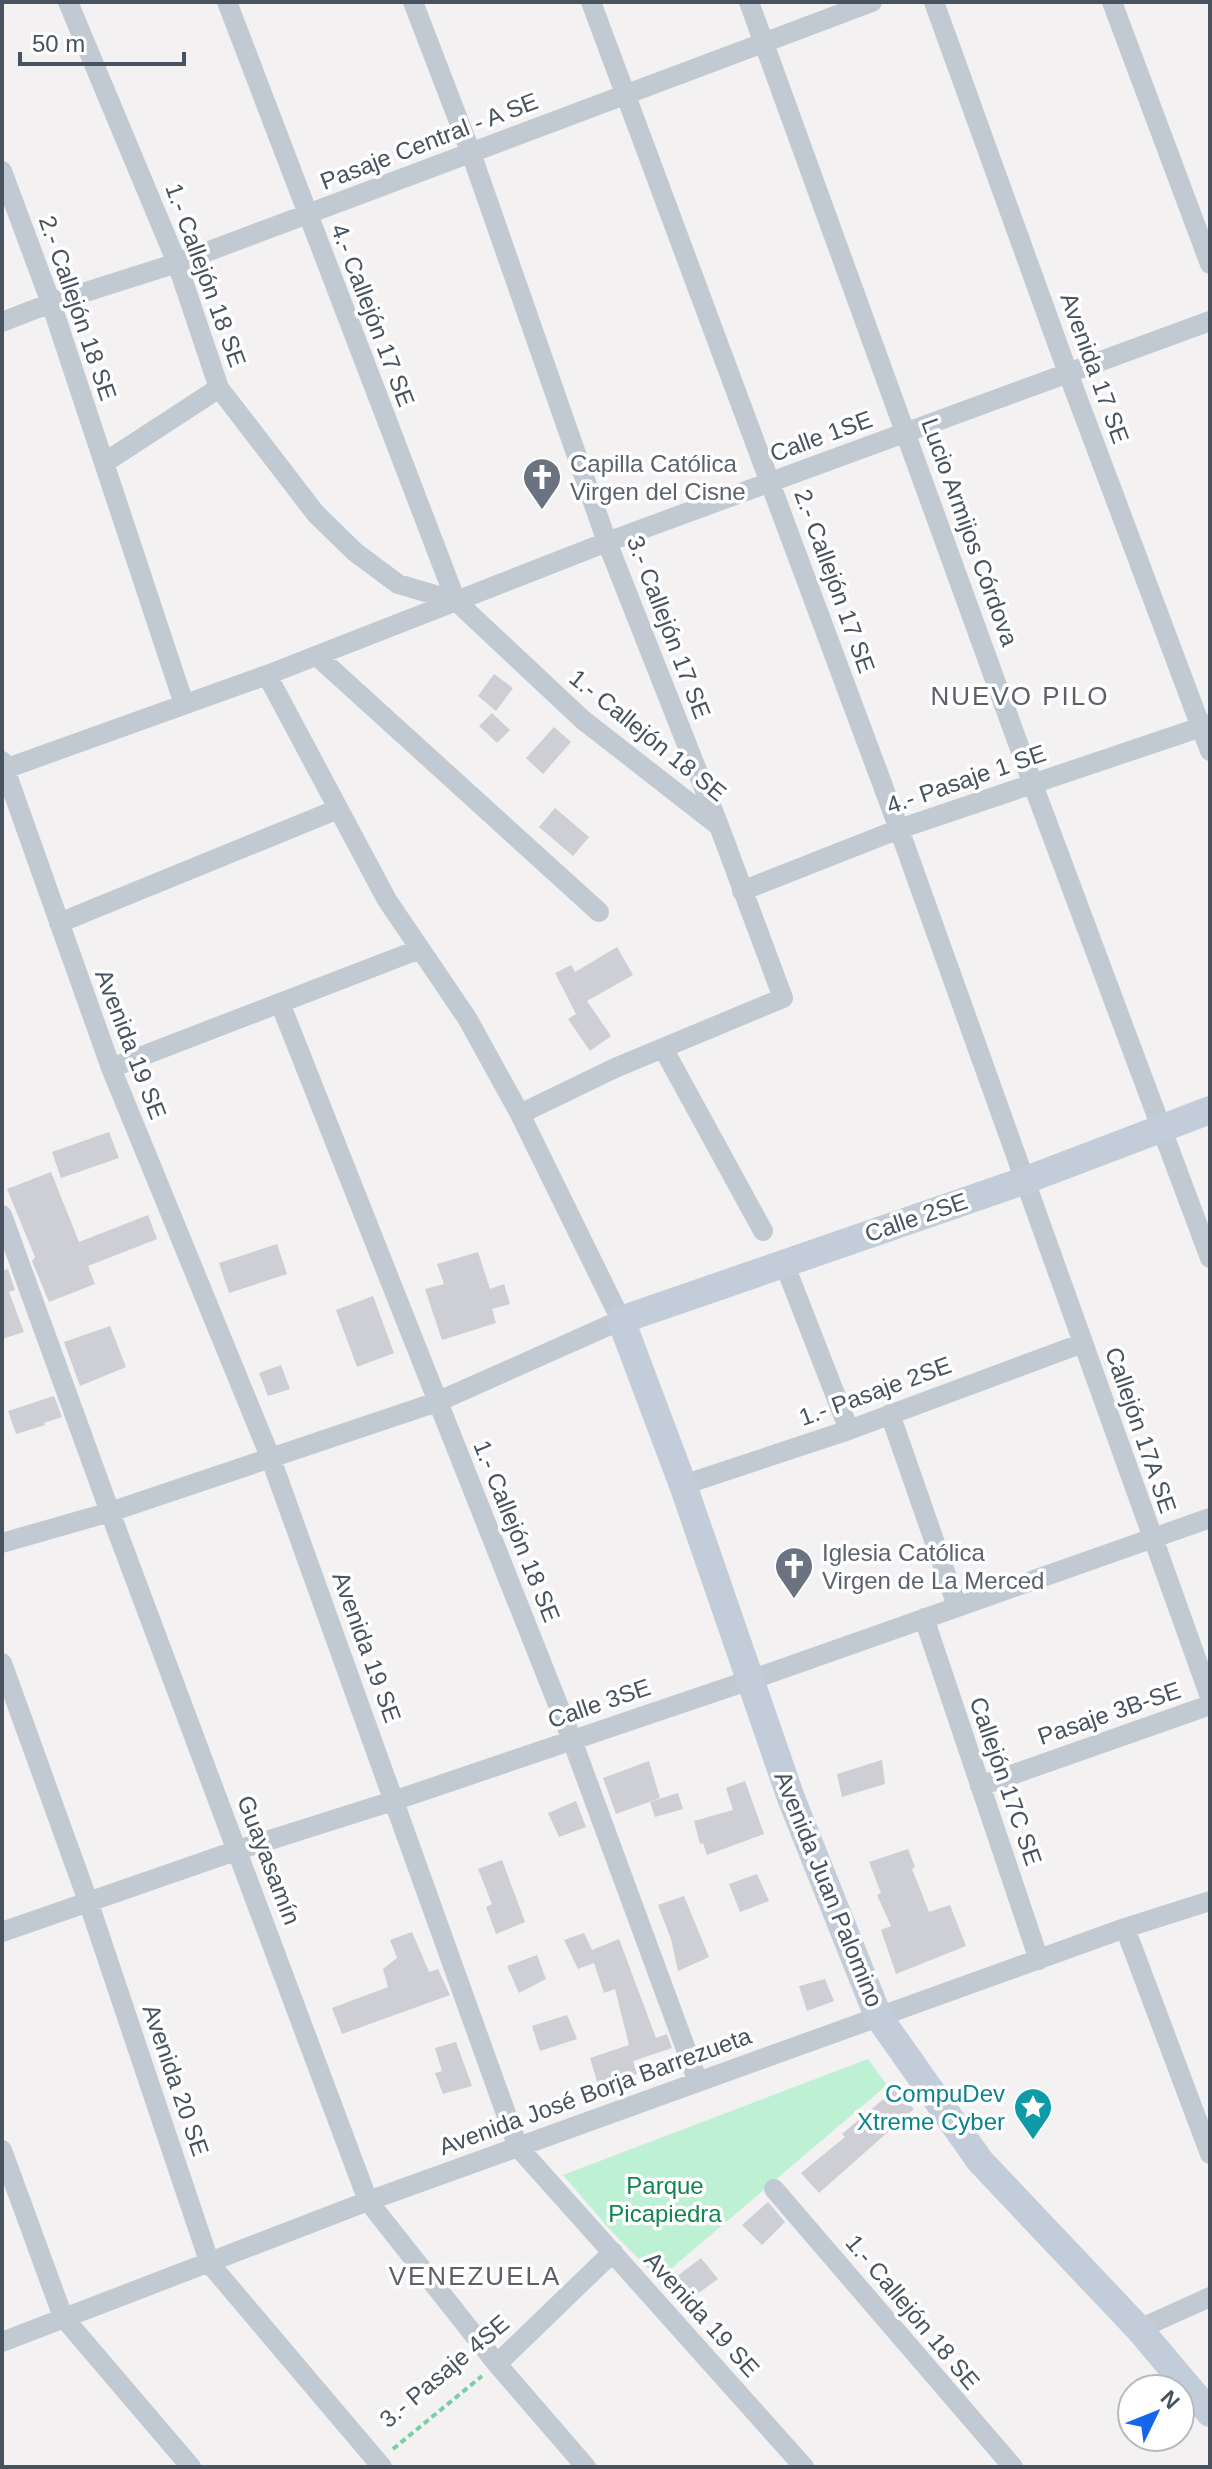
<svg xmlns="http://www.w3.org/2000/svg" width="1212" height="2469" viewBox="0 0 1212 2469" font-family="Arial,sans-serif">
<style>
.green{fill:#bef1d4}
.building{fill:#cdcfd5}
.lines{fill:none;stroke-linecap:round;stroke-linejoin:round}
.path{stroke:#74d1a8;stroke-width:4;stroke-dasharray:6 4;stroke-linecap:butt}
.street{stroke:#c1cad3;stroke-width:20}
.secondary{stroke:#c3cdda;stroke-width:28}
.labels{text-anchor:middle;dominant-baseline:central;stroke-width:7;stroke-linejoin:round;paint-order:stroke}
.street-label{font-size:24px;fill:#48535f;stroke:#fff}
.worship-label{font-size:24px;fill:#5b616d;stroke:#fff;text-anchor:start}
.culture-label{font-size:24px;fill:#0d838f;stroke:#fff;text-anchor:end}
.park-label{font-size:24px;fill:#138551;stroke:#fff}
.neighbourhood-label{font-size:26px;letter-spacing:2px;fill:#5d6066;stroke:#fff}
</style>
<rect width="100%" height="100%" fill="#f3f1f1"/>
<path class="green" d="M868,2059l19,26 -228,194 -48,-48 -48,-56z"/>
<path class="building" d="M494,674l19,14 -17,23 -18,-15z
M492,713l18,17 -13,13 -18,-17z
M554,727l17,15 -28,32 -17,-16z
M555,808l34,29 -16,19 -34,-29z
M617,947l16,28 -46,26 24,35 -21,15 -22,-32 8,-5 -21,-41 16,-8 4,7z
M109,1132l10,26 -58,20 -9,-26z
M51,1172l28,70 69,-27 9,24 -69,27 7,18 -46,18 -17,-41 3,-4 -28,-68z
M277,1244l10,30 -58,19 -10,-30z
M478,1252l12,37 14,-5 6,20 -18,5 4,14 -54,17 -17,-51 19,-5 -7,-20z
M8,1269l7,21 -6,2 15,40 -22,7v-68z
M373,1296l21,57 -37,14 -21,-57z
M110,1326l16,41 -46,19 -16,-44z
M281,1365l9,24 -22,7 -9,-23z
M54,1396l8,21 -18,6 1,2 -29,9 -8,-23z
M882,1760l3,24 -43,13 -5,-23z
M649,1761l11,37 -44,16 -13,-36z
M745,1781l19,53 -57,21 -4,-12 -3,1 -6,-23 39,-11 -7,-22z
M678,1793l5,16 -28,8 -5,-15z
M576,1801l10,26 -27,10 -11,-24z
M908,1849l7,18 -3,2 17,43 21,-7 16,41 -70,28 -15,-44 10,-4 -14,-31 4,-2 -12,-31z
M502,1860l23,62 -29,12 -10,-27 6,-3 -14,-35z
M757,1874l12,27 -29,11 -11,-28z
M684,1896l25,61 -31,14 -7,-32 -13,-34z
M412,1932l17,40 9,-3 12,26 -108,39 -10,-26 56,-21 -5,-18 14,-11 -7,-18z
M584,1933l8,17 27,-11 37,99 11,-4 5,14 -39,13 4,13 -38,14 -9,-30 39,-13 -14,-56 -11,4 -10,-30 -16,6 -14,-29z
M537,1955l9,24 -27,14 -12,-27z
M825,1979l9,22 -27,10 -8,-25z
M567,2015l10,24 -37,12 -8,-25z
M456,2042l16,44 -29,8 -8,-21 7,-2 -7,-23z
M894,2090l20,19 -95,84 -18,-20 44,-36 -3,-3z
M768,2202l17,20 -23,23 -20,-20z
M701,2258l17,21 -25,18 -17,-20z"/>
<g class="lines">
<path class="path" d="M393,2449l89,-73"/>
<path class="street" d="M68,2l109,261 42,125 97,126 39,38 43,32 58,17 127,119 136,106
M227,2l229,599
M413,2l58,151 136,389 112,284 64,172 -168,70 -95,46
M591,2l308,827 311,868
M749,2l283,780 178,476
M934,2l134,371 142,378
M1112,2l98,262
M2,171l49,132 133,401
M2,322l49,-19 126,-40 695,-261
M104,463l115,-75
M317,656l282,256
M2,761l109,307 160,391 247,688 286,320
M2,770l265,-95 340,-133 603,-221
M742,891l157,-62 311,-105
M59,923l279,-114
M280,1003l292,737 126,342
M663,1048l100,183
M111,1068l309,-119
M2,1215l108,297 258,689 129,163 89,103
M784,1263l65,167
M890,1414l67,192
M683,1485l166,-55 234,-87
M2,1543l108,-31 327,-110 184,-82 -101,-206 -53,-96 -80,-118 -120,-225
M924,1618l115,342
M2,1663l86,238 122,363 172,203
M980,1786l230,-81
M1125,1928l85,226
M2,1932l236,-82 158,-50 354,-120 460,-162
M2,2150l61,167 128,150
M774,2189l239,278
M1139,2329l71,-32
M2,2342l366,-141 757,-273 85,-27
M497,2364l116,-112"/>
<path class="secondary" d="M1210,1110l-184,70 -405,140 62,165 108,313 87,218 102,145 159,168 71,84"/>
</g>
<defs>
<symbol id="church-pin" viewBox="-11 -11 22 30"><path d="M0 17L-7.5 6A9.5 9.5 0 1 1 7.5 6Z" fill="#6b7280" stroke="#fff"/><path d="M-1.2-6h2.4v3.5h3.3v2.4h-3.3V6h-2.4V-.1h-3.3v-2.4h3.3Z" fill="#fff"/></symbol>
<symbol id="sight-pin" viewBox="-11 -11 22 30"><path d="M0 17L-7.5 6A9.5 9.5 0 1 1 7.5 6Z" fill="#0f9aa8" stroke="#fff"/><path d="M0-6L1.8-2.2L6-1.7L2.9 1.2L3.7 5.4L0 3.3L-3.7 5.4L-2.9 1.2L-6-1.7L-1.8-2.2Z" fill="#fff"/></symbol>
</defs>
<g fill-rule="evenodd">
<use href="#church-pin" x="520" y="455" width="44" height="60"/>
<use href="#church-pin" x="772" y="1544" width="44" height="60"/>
<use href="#sight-pin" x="1011" y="2085" width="44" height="60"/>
</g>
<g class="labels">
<g class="street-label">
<text transform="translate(429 141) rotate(-21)">Pasaje Central - A SE</text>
<text transform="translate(206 275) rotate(70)">1.- Callejón 18 SE</text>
<text transform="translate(78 308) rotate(71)">2.- Callejón 18 SE</text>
<text transform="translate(373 315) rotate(69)">4.- Callejón 17 SE</text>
<text transform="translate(1095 368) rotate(70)">Avenida 17 SE</text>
<text transform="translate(821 436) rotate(-20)">Calle 1SE</text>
<text transform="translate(970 532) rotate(70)">Lucio Armijos Córdova</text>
<text transform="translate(835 581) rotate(70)">2.- Callejón 17 SE</text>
<text transform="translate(669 627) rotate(69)">3.- Callejón 17 SE</text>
<text transform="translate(648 735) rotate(39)">1.- Callejón 18 SE</text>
<text transform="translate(966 779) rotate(-19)">4.- Pasaje 1 SE</text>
<text transform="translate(131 1044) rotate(69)">Avenida 19 SE</text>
<text transform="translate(916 1217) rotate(-19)">Calle 2SE</text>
<text transform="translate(875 1391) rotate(-20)">1.- Pasaje 2SE</text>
<text transform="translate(1141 1430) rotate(71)">Callejón 17A SE</text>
<text transform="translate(517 1531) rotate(68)">1.- Callejón 18 SE</text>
<text transform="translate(367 1647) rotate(70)">Avenida 19 SE</text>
<text transform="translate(599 1703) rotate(-19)">Calle 3SE</text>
<text transform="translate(1109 1713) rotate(-19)">Pasaje 3B-SE</text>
<text transform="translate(1006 1781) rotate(71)">Callejón 17C SE</text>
<text transform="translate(269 1860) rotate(69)">Guayasamín</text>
<text transform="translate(829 1889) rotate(68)">Avenida Juan Palomino</text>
<text transform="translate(176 2080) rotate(71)">Avenida 20 SE</text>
<text transform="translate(595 2091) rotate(-20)">Avenida José Borja Barrezueta</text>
<text transform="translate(913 2312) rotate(50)">1.- Callejón 18 SE</text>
<text transform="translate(702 2314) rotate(48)">Avenida 19 SE</text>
<text transform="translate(444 2371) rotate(-40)">3.- Pasaje 4SE</text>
</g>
<g class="worship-label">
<text x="570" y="463">Capilla Católica<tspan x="570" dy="28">Virgen del Cisne</tspan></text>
<text x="822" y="1552">Iglesia Católica<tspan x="822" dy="28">Virgen de La Merced</tspan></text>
</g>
<g class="culture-label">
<text x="1005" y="2093">CompuDev<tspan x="1005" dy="28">Xtreme Cyber</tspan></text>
</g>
<g class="park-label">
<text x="665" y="2185">Parque<tspan x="665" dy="28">Picapiedra</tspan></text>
</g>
<g class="neighbourhood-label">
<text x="1020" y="696">NUEVO PILO</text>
<text x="475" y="2276">VENEZUELA</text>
</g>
</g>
<rect width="1212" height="2469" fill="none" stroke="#48535f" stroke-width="8"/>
<g transform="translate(1156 2413) rotate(47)"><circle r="38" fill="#ffffff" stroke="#b6babf" stroke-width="2"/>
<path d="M0-6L14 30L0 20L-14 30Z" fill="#1267ec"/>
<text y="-12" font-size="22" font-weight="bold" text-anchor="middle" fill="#48535f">N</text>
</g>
<path d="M20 52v12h164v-12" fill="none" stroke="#48535f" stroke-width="4"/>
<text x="32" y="52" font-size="24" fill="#48535f" stroke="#ffffff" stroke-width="6" paint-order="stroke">50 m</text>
</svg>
